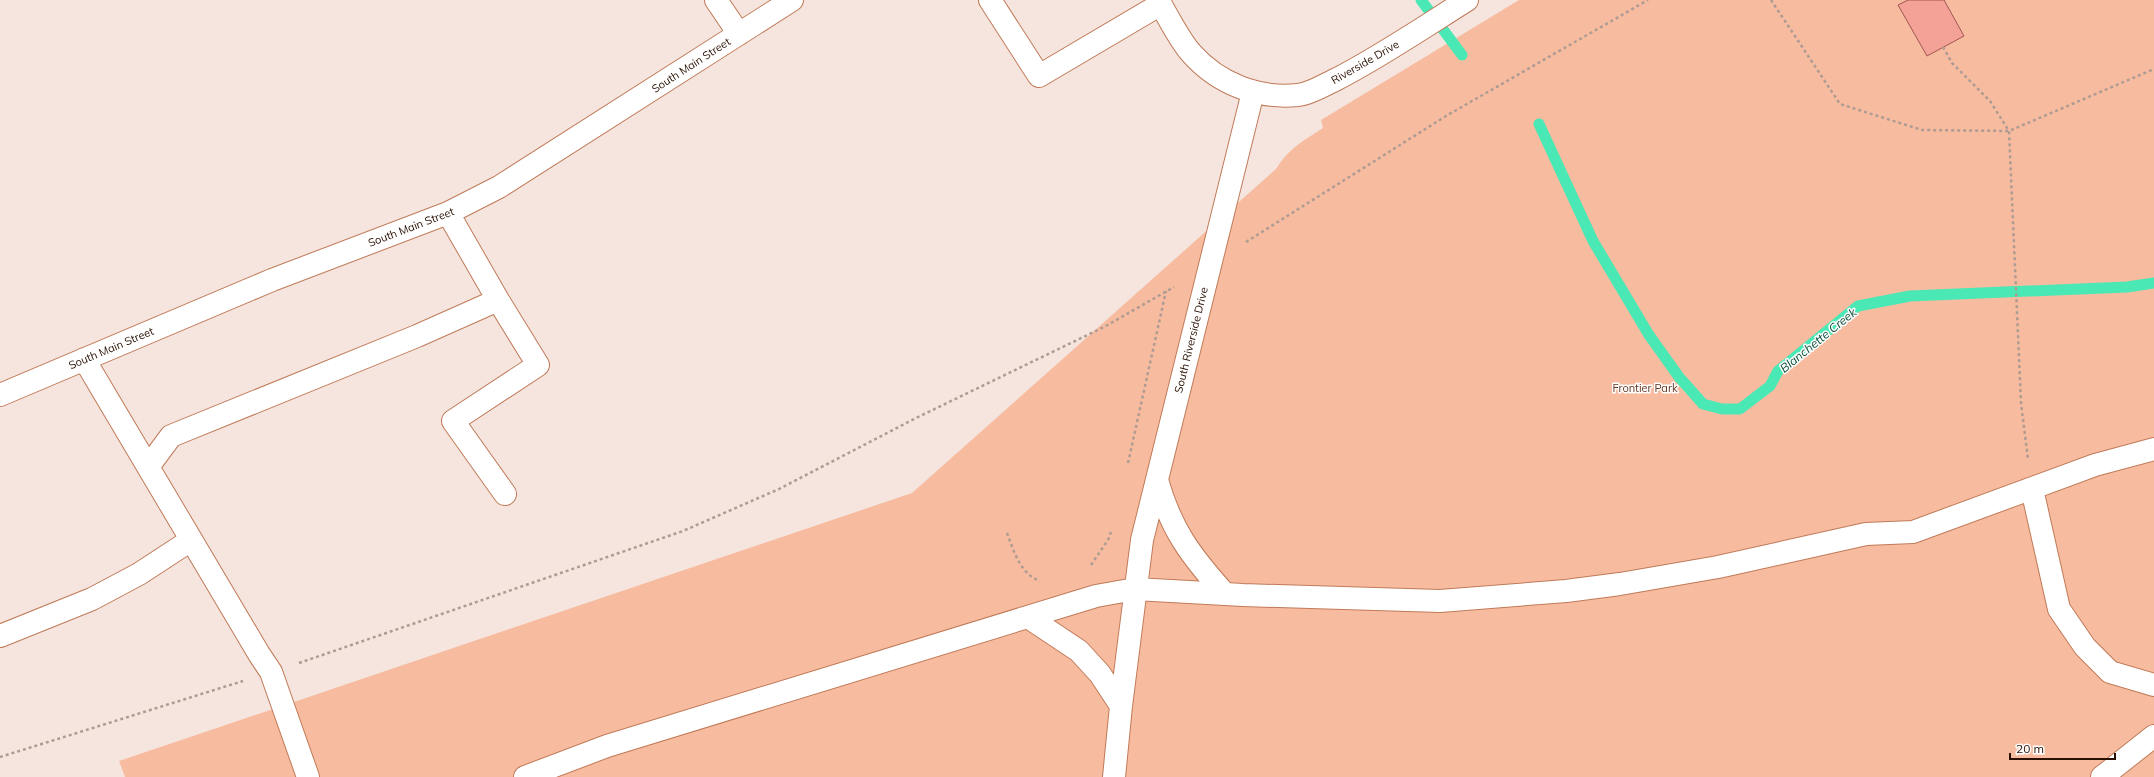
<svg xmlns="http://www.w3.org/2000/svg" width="2154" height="777" viewBox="0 0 2154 777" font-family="Mulish,sans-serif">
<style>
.green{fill:#f7bca0}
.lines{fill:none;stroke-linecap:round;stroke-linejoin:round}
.stream{stroke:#4ae8b5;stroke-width:11}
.building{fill:#f4a198;stroke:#a1564f}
.minor-casing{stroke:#c07a58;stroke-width:24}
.path{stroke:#af9b92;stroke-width:2.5;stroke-dasharray:3 3;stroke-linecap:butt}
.minor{stroke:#fff;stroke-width:22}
.labels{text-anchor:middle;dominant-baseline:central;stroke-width:3;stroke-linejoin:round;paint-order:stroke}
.street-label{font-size:11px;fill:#2a1003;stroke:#fff}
.park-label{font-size:11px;fill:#61351f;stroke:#fff}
.water-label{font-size:12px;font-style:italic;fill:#0d4f3a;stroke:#fff}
</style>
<rect width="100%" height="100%" fill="#f5e5de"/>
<path class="green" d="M1519,0h635v777h-2029l-6,-16 793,-268 364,-324c12,-20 28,-29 47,-41l-2,-8z"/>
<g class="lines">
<path class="stream" d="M1421,0l41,55
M1539,124l54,117 56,94 30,42 24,27 19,5h18l30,-23 8,-15 80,-65 52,-10 217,-9 27,-4"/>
</g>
<path class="building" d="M1908,0h36l20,36 -37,20 -29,-51z"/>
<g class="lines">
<defs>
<path id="minor" d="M716,0l23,34
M990,0l49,76 122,-72
M1158,0c10,16 21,40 34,54 27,30 66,45 106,41 12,-1 26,-10 37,-15 45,-23 89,-53 132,-80
M498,300l40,65 -85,56 52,73
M84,359l175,295 12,18 37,105
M0,395l272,-115 176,-67 51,-26 293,-187
M148,467l23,-31 246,-100 81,-36 -50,-87
M1157,480c14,50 34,76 68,114
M2032,489l27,120 26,38 25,25 44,13
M1028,617l51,34 21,23 21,32
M0,636l92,-37 47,-25 52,-34
M525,777l82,-31 489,-150 39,-7 108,6 197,6 126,-10 54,-7 98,-17 148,-33 47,-2 182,-67 59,-16
M1114,777l7,-71 21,-166 111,-448
M2102,777l52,-41"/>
</defs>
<use href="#minor" class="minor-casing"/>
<path class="path" d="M1771,0l69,104 82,26 87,1 145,-62
M1943,47l9,16 38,38 19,30 12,272 7,56
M1246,242l200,-126 202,-116
M1128,463l38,-172
M1007,533c7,18 13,41 33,48
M1091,565l17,-25 3,-8
M299,663l384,-132 96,-42 137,-71 188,-91 70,-40
M0,757l243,-76"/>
<use href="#minor" class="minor"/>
</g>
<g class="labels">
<g class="street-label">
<text transform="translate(1365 62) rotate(-30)">Riverside Drive</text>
<text transform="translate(691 65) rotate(-33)">South Main Street</text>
<text transform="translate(411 227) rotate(-21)">South Main Street</text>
<text transform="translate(1191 340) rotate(-76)">South Riverside Drive</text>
<text transform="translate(111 348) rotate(-23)">South Main Street</text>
</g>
<g class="park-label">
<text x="1645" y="388">Frontier Park</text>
</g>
<g class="water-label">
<text transform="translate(1818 340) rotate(-39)">Blanchette Creek</text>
</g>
</g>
<path d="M2010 753v6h105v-6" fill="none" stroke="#2a1003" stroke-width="2"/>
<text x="2016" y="753" font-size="12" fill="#2a1003" stroke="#ffffff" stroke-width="3" paint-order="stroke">20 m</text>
</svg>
